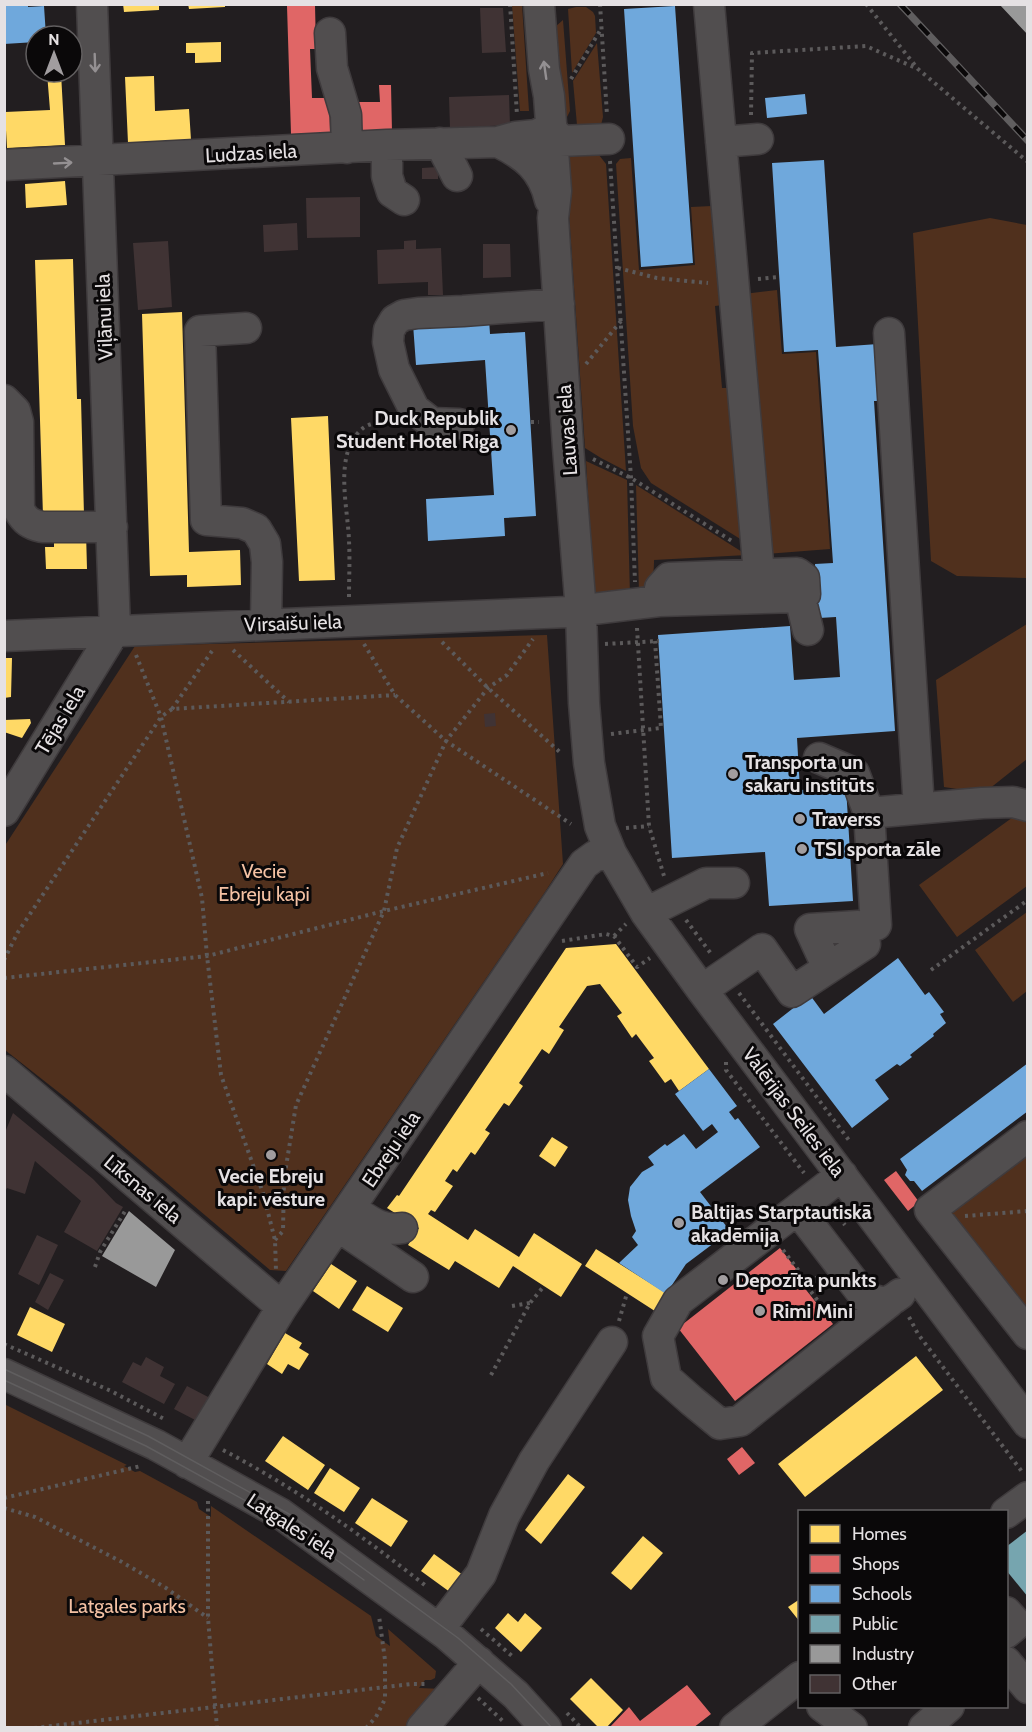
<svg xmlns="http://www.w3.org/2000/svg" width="1032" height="1732" viewBox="0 0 1032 1732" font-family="Cabin,sans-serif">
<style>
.green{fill:#50301d}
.homes{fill:#ffd966}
.shops{fill:#e06666}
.schools{fill:#6fa8dc}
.public{fill:#76a5af}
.industry{fill:#999}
.building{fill:#403334}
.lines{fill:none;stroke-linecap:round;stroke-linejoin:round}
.minor-casing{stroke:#3f3b3d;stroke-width:33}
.path{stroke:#5c5a5b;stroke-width:4;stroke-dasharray:3 4.5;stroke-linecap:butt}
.minor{stroke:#514e4f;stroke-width:30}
.tram{stroke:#605e5f;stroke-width:1.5}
.rail-casing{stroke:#605e5f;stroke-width:7}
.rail{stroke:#0a0809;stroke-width:4.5;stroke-dasharray:14;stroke-linecap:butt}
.oneway{stroke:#949092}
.poi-dot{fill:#a19d9f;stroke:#0a0809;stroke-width:2}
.labels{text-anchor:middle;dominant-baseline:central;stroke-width:6;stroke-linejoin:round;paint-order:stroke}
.street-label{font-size:20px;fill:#e5e1e3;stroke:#0a0809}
.poi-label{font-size:20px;font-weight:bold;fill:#e5e1e3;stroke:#0a0809;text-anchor:start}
.park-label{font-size:20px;fill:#f4c1a3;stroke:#0a0809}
</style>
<rect width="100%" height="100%" fill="#221e20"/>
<path class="green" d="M512,5h10l7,106h-9z
M576,7h10l7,5 2,4 1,17 -24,40 -4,-64z
M563,20l7,91 -3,6h-2l-2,-3 -8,-87z
M597,43l6,74 -2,8 -23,11 -5,-55z
M592,146l14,18 20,307 -25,-13 -16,-10 -19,-278 1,-16z
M631,158l8,112 56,-5 -4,-58 21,-1 18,98 -15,2 7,82h15l16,159 -102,-64 -10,-15 -8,-42 -17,-262 4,-5z
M990,218l37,7v353l-70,-2 -26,-15 -18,-328z
M777,290l5,64 34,-2 14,197 -64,5 -22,-260z
M586,461l41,19 3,115 -32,3 -4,-5z
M636,485l111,70 -93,5c0,13 -1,26 -15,32z
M1027,624v135l-43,34 -40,-6 -8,-107z
M547,635l16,229 -18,28 -259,379 -16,-1 -199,-168 -66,-52 -1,-203 131,-201z
M1020,812l7,10v64l-70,51 -38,-52z
M1027,912v79l-14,11 -38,-52z
M1027,1143v177l-88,-111z
M4,1404l123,61 -3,1 11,6 5,-1 57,31 2,7 12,8v-11l160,110 5,20 14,10 -2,-17 48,42 -1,7 -4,2h-6l-6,8 24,1 -33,38h-405z"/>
<path class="homes" d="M123,4h36v6l-35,2z
M188,4h37v3l-36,2z
M221,42v20l-26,1v-10h-9v-10z
M47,73h14l4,72 -58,3 -2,-36 45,-2z
M154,76l1,35 34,-2 2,31 -63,3 -3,-66z
M65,181l2,24 -41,3 -1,-24z
M73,259l4,140h4l3,116 -41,1 -8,-256z
M182,312l7,240 51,-2 1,35 -54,2v-12l-37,1 -8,-262z
M328,416l7,164 -36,1 -8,-163z
M86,532l1,37h-41l-1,-22h9v-14z
M4,658h8l-1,39 -7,1z
M30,719l1,4 -9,15 -18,-6v-12z
M616,944l93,125 -30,22 -8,-12 -6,4 -16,-22 5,-3 -18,-24 -4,4 -15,-22 5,-3 -22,-29 -13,2 -28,41 5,3 -15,24 -7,-5 -23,34 4,3 -14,20 -5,-3 -19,27 5,3 -15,22 -4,-3 -14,20 -4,-3 -8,12 8,5 -18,26 -4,-2 -3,4 40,26 7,-11 44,28 15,-24 48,31 -21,33 -48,-31 -14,22 -44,-27 -6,9 -41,-25 11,-17 -32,-20 10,-13 2,1 167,-248z
M552,1137l16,10 -13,20 -16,-11z
M596,1249l76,48 -11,18 -76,-49z
M331,1264l26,17 -18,28 -26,-18z
M367,1286l36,22 -15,24 -36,-22z
M30,1307l35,17 -13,28 -35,-17z
M285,1333l17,10 -3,5 10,6 -10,16 -11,-6 -6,10 -15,-10z
M916,1356l27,34 -138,107 -27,-33z
M283,1436l42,29 -17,25 -43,-29z
M330,1468l30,20 -16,24 -30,-19z
M568,1474l17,13 -44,57 -16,-14z
M372,1498l36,23 -17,26 -36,-24z
M643,1536l20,17 -32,37 -20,-17z
M434,1554l33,24 -13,17 -33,-24z
M800,1599v23l-12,-15z
M508,1613l10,9 7,-9 17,15 -21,24 -26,-24z
M591,1678l32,32 -17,18h-7l-29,-29z"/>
<path class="shops" d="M315,5l1,44h-6l2,49h17l1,35 -39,1 -4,-128z
M379,85h12l1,47h-35v-30h23z
M896,1171l23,31 -11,9 -24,-31z
M780,1248l27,35 -4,3 30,38 -98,77 -57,-73z
M742,1447l13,16 -16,12 -12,-16z
M687,1685l24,29 -18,14h-84l20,-21 11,14z"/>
<path class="schools" d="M4,4h24v3l16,-1 2,30h-10v6l-32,2z
M675,6l18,257 -52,4 -17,-258z
M805,94l2,20 -40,4 -2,-20z
M824,160l12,187 42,-3 4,57h-8l21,330 -98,7 3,52 46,-3 7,114 -84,5 -4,-54 -93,6 -14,-223 132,-9 4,54 46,-3 -4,-60 -17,1 -4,-54 18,-1 -15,-213 -34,2 -12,-189z
M489,319l1,15 35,-2 11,184 -32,2 1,18 -77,5 -2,-42 68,-4 -9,-135 -69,5 -3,-41z
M898,958l27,37 4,-3 15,20 -4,2 6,9 -13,11 1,2 -24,19 2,2 -12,9 -3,-2 -22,16 14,19 -37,29 -79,-104 37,-29 14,19z
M1028,1063v48l-106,80 -8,-10h-4l-5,-6 2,-5 -7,-11z
M709,1069l28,37 -8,6 6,8 3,-2 22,29 -60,45 30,39 -44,33 -20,30 -47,-31 19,-18 -6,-8 4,-6 -5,-15 -3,-16 2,-13 12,-15 12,-7 -6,-8 17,-13 2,2 17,-12 12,15 22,-17 -6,-8 -9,7 -28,-37z"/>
<path class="public" d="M1028,1530v67l-22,-27v-23z"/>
<path class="industry" d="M999,4h29v31z
M129,1211l46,39 -19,37 -54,-31z"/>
<path class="building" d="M480,8h23l3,44 -24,1z
M509,95l1,30 -60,3 -1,-31z
M438,167v12h-16v-11z
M360,197v40l-53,1 -1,-40z
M297,223l1,27 -34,2 -1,-27z
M416,240v9l25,-1 2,47h-15v-13l-50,2 -1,-34 27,-1v-8z
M168,241l4,66 -34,3 -5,-67z
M483,244h27l1,33 -28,1z
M495,713l1,13 -11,1 -1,-13z
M13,1113l80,66 23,24 7,4 -26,44 -33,-19 17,-31 -46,-40 -10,33 -18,-6 -3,5v-58z
M37,1235l21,10 -19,40 -21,-11z
M50,1273l14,7 -16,30 -13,-8z
M146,1357l18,10 -4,9 15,8 -11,20 -42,-22 11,-20 8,4z
M187,1386l25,13 -13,23 -25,-13z"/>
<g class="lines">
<defs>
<path id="minor" d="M92,4l23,626
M539,4l5,65 5,27 7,95 -3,27 15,229 13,164 3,92 5,60 11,63 11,27 35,60 56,77 326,433
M709,4l50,570
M330,33l2,35 14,47 1,33
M551,128l9,13 49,-2
M498,142c27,13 45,27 52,58
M721,142l37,-3
M440,143l17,33
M387,145v31l5,16 12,8
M4,165l383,-20 111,-3 18,-5 20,-2 15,-7
M246,328l-46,3 6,189 36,3 14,6 9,15 2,18 -1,62
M889,333l30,475
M4,400l11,11 3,11 1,88c6,11 11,14 23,17h70
M459,424l-27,-1 -18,-14 -20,-40 -6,-27 1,-12 6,-10 9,-5 14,-2 45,-2 96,-7
M800,597l8,33
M4,636l564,-24 91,-11 141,-4 5,-3 -1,-16 -7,-5 -128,5 -9,10 -1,13
M819,758l35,15 15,40 7,112
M4,811l111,-181
M869,813l113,-10 31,-1 15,4
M646,913l60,-30h28
M828,968l-18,-39 48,-3
M702,990l60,-41 30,43 73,-48
M4,1071l278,236
M1028,1136l-98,74 98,124
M842,1175l-164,126 -20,35 8,42 26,23 28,23 20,-3 149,-119
M803,1207l5,16 57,74c17,6 21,8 35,-3
M350,1208c17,11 31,24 52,20
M338,1226l75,51
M4,1374l152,71 125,69 166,121 69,60 30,33
M187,1463l95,-156 302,-443 11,-8 16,-3
M1006,1513l22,-16
M1006,1612l11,12 -11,9
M439,1629l42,-55 23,-58 30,-55 78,-119
M1006,1662l22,26
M822,1706l30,22
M422,1728l57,-66
M735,1728l65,-51
M924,1728l25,-22"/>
</defs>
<use href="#minor" class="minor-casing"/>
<path class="path" d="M510,4l7,111
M600,4l7,111
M866,4l52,65 110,93
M571,79l30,-50
M751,115l1,-62 114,-7 52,23
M610,161l21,317 4,104
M618,268l39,10 51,5
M758,279l21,-2
M586,364l35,-43
M531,422h8
M593,459l38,19 101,63
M349,597c0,-19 1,-38 0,-56 -1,-34 -16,-87 13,-112 8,-7 21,-7 31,-8
M637,628l12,198 15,50
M442,642l46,46 74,66
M364,644l31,51 51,46 125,83
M605,644l54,-3
M233,650l56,52
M136,655l25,62 41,181 5,58 14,119 42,118 12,47 1,31
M172,709l40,-58
M611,734l50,-6 -6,-87
M626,828l23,-2
M686,920l26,35
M614,936l12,-12
M562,941l44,-7 8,2 23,31 13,-9
M4,960l14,-28 143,-215 11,-8 223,-14
M931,970l97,-70
M4,978l203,-22 177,-45 164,-38
M739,993l112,150
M726,1062v8l78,103
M834,1212l11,13
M965,1216l63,-5
M275,1240l8,-9 1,-52 12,-74 88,-194 13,-63 49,-107 42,-53 19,-13 26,-36
M783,1250l25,33 -2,2 24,32
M95,1267l5,-15 27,-44
M804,1287l15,-11
M512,1306l18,-3
M909,1317l9,17 105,139
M619,1321l8,-28
M4,1344l107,47 55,29
M491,1375l39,-72 14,-17
M223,1450c74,39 137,84 203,136
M4,1498l137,-32
M208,1501v117l9,110
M4,1508l31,9 87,45 44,26 42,30
M481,1629l31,27
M478,1698l27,25
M567,1713l14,15
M34,1728l377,-44h16
M366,1728l10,-11 9,-18v-39l-6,-44"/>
<use href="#minor" class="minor"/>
<path class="tram" d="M4,1369l144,67 141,78 169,124 53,46 41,44
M4,1380l142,66 140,77 78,57"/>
<defs>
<path id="rail" d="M900,4l128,137"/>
</defs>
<use href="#rail" class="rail-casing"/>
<use href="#rail" class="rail"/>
</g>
<defs><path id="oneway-shaft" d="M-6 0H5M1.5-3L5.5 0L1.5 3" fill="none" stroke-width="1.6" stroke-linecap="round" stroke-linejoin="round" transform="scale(1.5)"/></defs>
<g class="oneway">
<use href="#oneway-shaft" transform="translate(95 63) rotate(88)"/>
<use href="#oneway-shaft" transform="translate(545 70) rotate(-98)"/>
<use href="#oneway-shaft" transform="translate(63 163) rotate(-3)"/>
</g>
<g class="poi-dot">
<circle cx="511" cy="430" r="6"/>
<circle cx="733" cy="774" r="6"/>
<circle cx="800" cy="819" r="6"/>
<circle cx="802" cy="849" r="6"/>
<circle cx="271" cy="1155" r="6"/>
<circle cx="679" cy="1223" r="6"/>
<circle cx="723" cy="1280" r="6"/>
<circle cx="760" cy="1311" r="6"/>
</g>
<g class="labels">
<g class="street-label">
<text transform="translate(251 153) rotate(-3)">Ludzas iela</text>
<text transform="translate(104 317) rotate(-92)">Viļānu iela</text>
<text transform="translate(567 430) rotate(-94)">Lauvas iela</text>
<text transform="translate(293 623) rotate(-2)">Virsaišu iela</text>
<text transform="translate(60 720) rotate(-59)">Tējas iela</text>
<text transform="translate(794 1112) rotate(53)">Valērijas Seiles iela</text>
<text transform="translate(391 1149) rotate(-56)">Ebreju iela</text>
<text transform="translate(143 1189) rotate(40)">Līksnas iela</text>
<text transform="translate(292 1526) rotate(33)">Latgales iela</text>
</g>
<g class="poi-label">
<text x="499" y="418" text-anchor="end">Duck Republik<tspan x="499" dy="23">Student Hotel Riga</tspan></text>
<text x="745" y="762">Transporta un<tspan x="745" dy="23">sakaru institūts</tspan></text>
<text x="812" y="819">Traverss</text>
<text x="814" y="849">TSI sporta zāle</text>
<text x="271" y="1176" text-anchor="middle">Vecie Ebreju<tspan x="271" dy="23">kapi: vēsture</tspan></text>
<text x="691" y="1212">Baltijas Starptautiskā<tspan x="691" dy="23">akadēmija</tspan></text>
<text x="735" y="1280">Depozīta punkts</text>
<text x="772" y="1311">Rimi Mini</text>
</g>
<g class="park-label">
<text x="264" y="871">Vecie<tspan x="264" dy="23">Ebreju kapi</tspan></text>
<text x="127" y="1606">Latgales parks</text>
</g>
</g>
<rect width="1032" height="1732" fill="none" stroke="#e5e1e3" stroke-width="12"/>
<rect x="798" y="1510" width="210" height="198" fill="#0a0809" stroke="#625f60" stroke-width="1.5"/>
<rect x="810" y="1525" width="30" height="18" fill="#ffd966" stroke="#625f60" stroke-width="1.5"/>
<text x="852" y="1540" font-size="18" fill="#e5e1e3">Homes</text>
<rect x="810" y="1555" width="30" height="18" fill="#e06666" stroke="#625f60" stroke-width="1.5"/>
<text x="852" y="1570" font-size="18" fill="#e5e1e3">Shops</text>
<rect x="810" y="1585" width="30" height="18" fill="#6fa8dc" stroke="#625f60" stroke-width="1.5"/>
<text x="852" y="1600" font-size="18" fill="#e5e1e3">Schools</text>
<rect x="810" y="1615" width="30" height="18" fill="#76a5af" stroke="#625f60" stroke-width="1.5"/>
<text x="852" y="1630" font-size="18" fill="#e5e1e3">Public</text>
<rect x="810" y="1645" width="30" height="18" fill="#999999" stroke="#625f60" stroke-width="1.5"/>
<text x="852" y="1660" font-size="18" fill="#e5e1e3">Industry</text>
<rect x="810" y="1675" width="30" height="18" fill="#403334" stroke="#625f60" stroke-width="1.5"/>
<text x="852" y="1690" font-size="18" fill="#e5e1e3">Other</text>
<g transform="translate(54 54)"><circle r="28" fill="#0a0809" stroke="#625f60" stroke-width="1.5"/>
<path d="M0-4.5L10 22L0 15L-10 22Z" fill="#a19d9f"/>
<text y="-9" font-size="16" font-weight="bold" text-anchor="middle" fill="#e5e1e3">N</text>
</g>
</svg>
